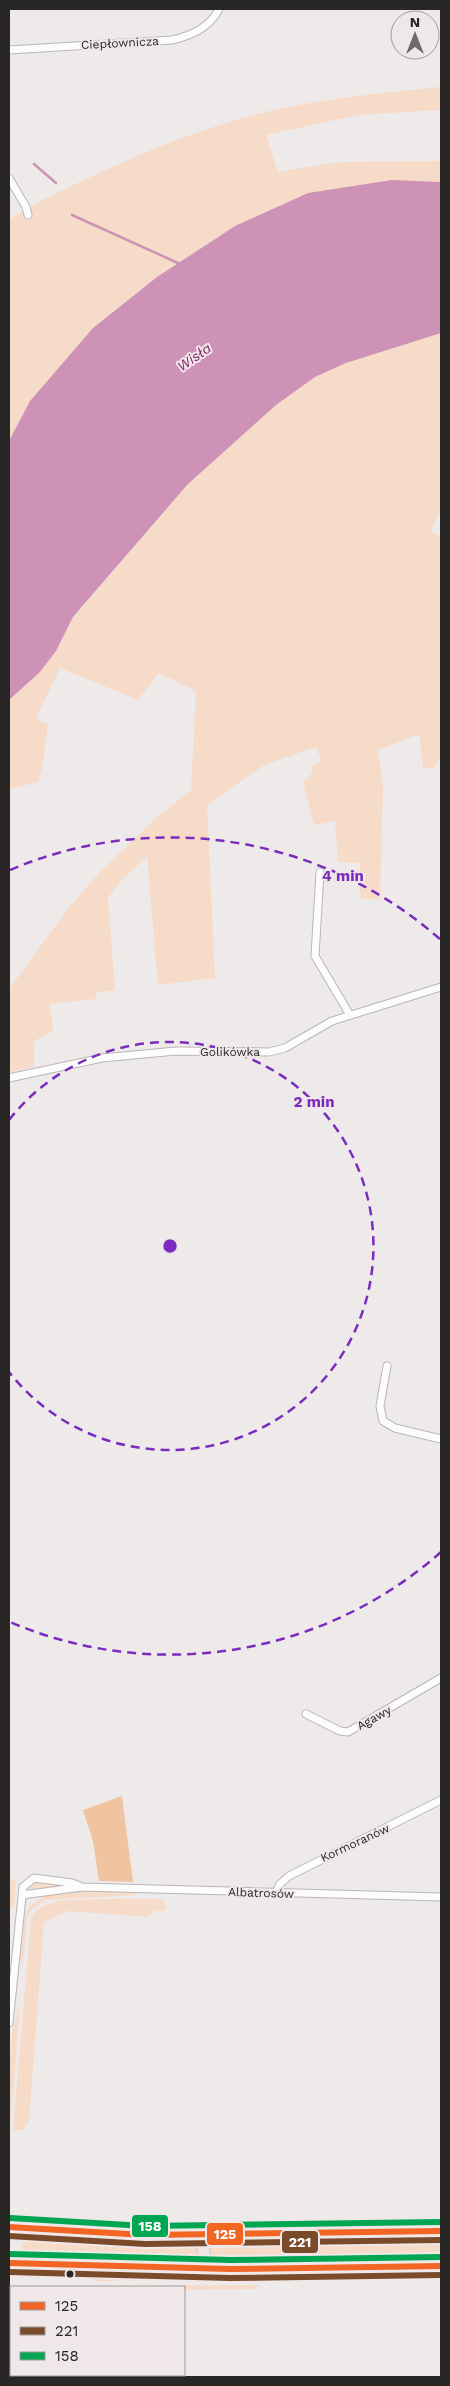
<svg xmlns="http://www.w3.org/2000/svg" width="450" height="2386" viewBox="0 0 450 2386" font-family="'Work Sans',sans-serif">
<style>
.green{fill:#f6dbc8}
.forest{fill:#f0c4a0}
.water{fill:#cd92b6}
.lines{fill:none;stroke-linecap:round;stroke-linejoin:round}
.stream{stroke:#cd92b6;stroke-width:2.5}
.street-casing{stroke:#b9b6b6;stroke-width:9}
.primary-casing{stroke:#cac8c8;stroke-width:13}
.street{stroke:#fcfcfc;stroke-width:7}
.primary{stroke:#ede5e2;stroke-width:11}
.bus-1-casing{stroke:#f0e8e8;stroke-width:10}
.bus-2-casing{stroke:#f0e8e8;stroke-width:10}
.bus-3-casing{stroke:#f0e8e8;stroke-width:10}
.bus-1{stroke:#f26522;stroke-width:6}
.bus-2{stroke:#7a4b2a;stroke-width:6}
.bus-3{stroke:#00a651;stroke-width:6}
.ring{fill:none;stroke:#7b2cbf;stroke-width:2.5;stroke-dasharray:9 6}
.bus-dot{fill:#292626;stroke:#f0e8e8;stroke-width:2}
.labels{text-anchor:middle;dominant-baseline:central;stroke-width:4;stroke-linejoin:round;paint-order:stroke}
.street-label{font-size:12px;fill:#292626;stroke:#f0e8e8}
.water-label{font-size:14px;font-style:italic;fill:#811d62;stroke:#f0e8e8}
.centre{fill:#7b2cbf;stroke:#f0e8e8;stroke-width:2.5}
.ring-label{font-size:15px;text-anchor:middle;font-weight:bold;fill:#7b2cbf;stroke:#f0e8e8;stroke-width:4;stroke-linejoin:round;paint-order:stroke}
.line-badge{stroke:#f0e8e8;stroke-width:2}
.badge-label{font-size:14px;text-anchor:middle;font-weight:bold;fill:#fff}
</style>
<rect width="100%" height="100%" fill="#eeeaea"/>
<path class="green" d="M441,87v23l-83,5 -92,20 12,37 61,-10 102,-1v21l-49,-2 -157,46 -78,51 -64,51 -63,73 -21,40v-221c26,-18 56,-31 84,-44 53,-25 107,-47 164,-62 60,-15 123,-21 184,-27z
M435,333h6v175l-10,24 10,5v219l-7,12h-11l-4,-34 -41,16 5,36 -3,114 -20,-2v-35l-22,-1 -3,-41 -21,4 -11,-43 10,-10 -2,-6 11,-5 -6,-14 -52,18 -57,40 8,173 -57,7 -11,-129 -28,27 -11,15 7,92 -19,3v6l-46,5 3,27 -19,10v26l-25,5v-83l61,-83 31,-35 55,-53 35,-28 5,-99 -37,-18 -21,27 -78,-32 -24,50 12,7 -6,45 -4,12 -27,7 -2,7v-96l31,-28 16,-21 17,-33 115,-134 88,-79 39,-28 31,-14z
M9,1878l7,3 -2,25 -3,2h-2z
M34,1882l38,4 -42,4 -2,-5z
M98,1891l38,1v3l-92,5 -13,10 -4,7 -4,46h-2c-2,-12 -1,-22 1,-34 5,-43 43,-35 76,-38z
M104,1899h58l4,8 -1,4 -10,-1 -7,7 -80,-6 -24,11 -15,199 -6,9h-10l18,-211c11,-24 50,-18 73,-20z
M19,2004v17l-9,108 -1,-55 3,-41z
M25,2214l156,11 120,3 -132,3 -145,-12z
M23,2237l88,7 89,-4 -3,10 4,11 -180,-4z
M441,2240v15l-227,2 -4,-2 -1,-7 6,-4z
M20,2271l20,2v5l-19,-1z
M441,2273v6l-169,1 6,-5z
M110,2274l8,7h-22l-7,-3v-3z
M127,2274l135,2 1,4 -136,1z
M261,2285l-7,4 -70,1v-3l-55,-1z"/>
<path class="forest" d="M122,1796l11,86 -34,-1 -6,-40 -10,-31z"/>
<path class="water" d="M392,180l49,2v151l-95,30 -31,14 -39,28 -88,79 -115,133 -17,34 -16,21 -31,28v-259l21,-40 63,-73 64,-51 78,-51 73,-33z"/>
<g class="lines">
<path class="stream" d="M34,164l22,19
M72,215l106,48"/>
<defs>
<path id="street" d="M9,50l163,-10c19,-4 38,-13 47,-31
M9,178l17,29 2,8
M320,872l-5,84 35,59
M9,1078l93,-20 74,-7 93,1 16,-4 47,-27 109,-34
M387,1366l-7,40 3,15 12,7 46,11
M306,1714l34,17 8,1 93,-54
M275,1894l5,-10 9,-8 152,-76
M22,1895l60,-8 359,10
M9,2023l14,-136 11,-9 38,5 10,4"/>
<path id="primary" d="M9,2227l136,8 296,-4
M217,2236l-11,5 -3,9 4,10 14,8
M9,2263l221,6 211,-3"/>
</defs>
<use href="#street" class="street-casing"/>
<use href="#primary" class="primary-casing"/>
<use href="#street" class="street"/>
<use href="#primary" class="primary"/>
<defs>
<path id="bus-1" d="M9,2227l136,8 296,-4
M9,2263l221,6 211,-3"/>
<path id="bus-2" d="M9,2236l136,8 296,-4
M9,2272l221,6 211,-3"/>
<path id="bus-3" d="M10,2218l135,8 296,-4
M9,2254l221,6 211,-3"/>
</defs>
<use href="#bus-1" class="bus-1-casing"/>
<use href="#bus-2" class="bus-2-casing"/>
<use href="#bus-3" class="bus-3-casing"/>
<use href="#bus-1" class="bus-1"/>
<use href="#bus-2" class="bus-2"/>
<use href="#bus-3" class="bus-3"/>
</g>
<g class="ring">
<path d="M9 1120A204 204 0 1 1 9 1372"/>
<path d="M441 1552A409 409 0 0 1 10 1622M10 870A409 409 0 0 1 441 940"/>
</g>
<circle class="bus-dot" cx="70" cy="2274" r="4.5"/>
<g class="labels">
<g class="street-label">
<text transform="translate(120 43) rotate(-3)">Ciepłownicza</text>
<text x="230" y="1052">Golikówka</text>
<text transform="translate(374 1718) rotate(-29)">Agawy</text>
<text transform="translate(355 1843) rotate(-25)">Kormoranów</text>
<text transform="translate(261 1893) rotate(2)">Albatrosów</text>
</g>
<g class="water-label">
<text transform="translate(194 357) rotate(-35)">Wisła</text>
</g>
</g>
<circle cx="170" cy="1246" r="8" class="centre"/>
<g class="ring-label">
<text x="343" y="881">4 min</text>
<text x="314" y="1107">2 min</text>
</g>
<g class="line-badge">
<rect x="131" y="2214" width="38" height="24" rx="5" fill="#00a651"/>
<rect x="206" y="2222" width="38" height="24" rx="5" fill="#f26522"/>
<rect x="281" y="2230" width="38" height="24" rx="5" fill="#7a4b2a"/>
</g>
<g class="badge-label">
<text x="150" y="2231">158</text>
<text x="225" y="2239">125</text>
<text x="300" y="2247">221</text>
</g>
<rect width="450" height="2386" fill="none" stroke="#292626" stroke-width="20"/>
<rect x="10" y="2286" width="175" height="90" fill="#f0e8e8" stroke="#a09a9a"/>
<rect x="20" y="2302" width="25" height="8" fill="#f26522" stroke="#a09a9a"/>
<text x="55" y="2311" font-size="15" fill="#292626">125</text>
<rect x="20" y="2327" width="25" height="8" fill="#7a4b2a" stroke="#a09a9a"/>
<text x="55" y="2336" font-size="15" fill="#292626">221</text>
<rect x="20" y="2352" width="25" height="8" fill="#00a651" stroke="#a09a9a"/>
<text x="55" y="2361" font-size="15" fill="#292626">158</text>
<g transform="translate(415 35)"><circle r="24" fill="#f0e8e8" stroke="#a09a9a"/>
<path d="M0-4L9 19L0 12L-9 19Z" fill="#6e6b6b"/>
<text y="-8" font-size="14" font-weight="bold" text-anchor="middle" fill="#292626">N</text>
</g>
</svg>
